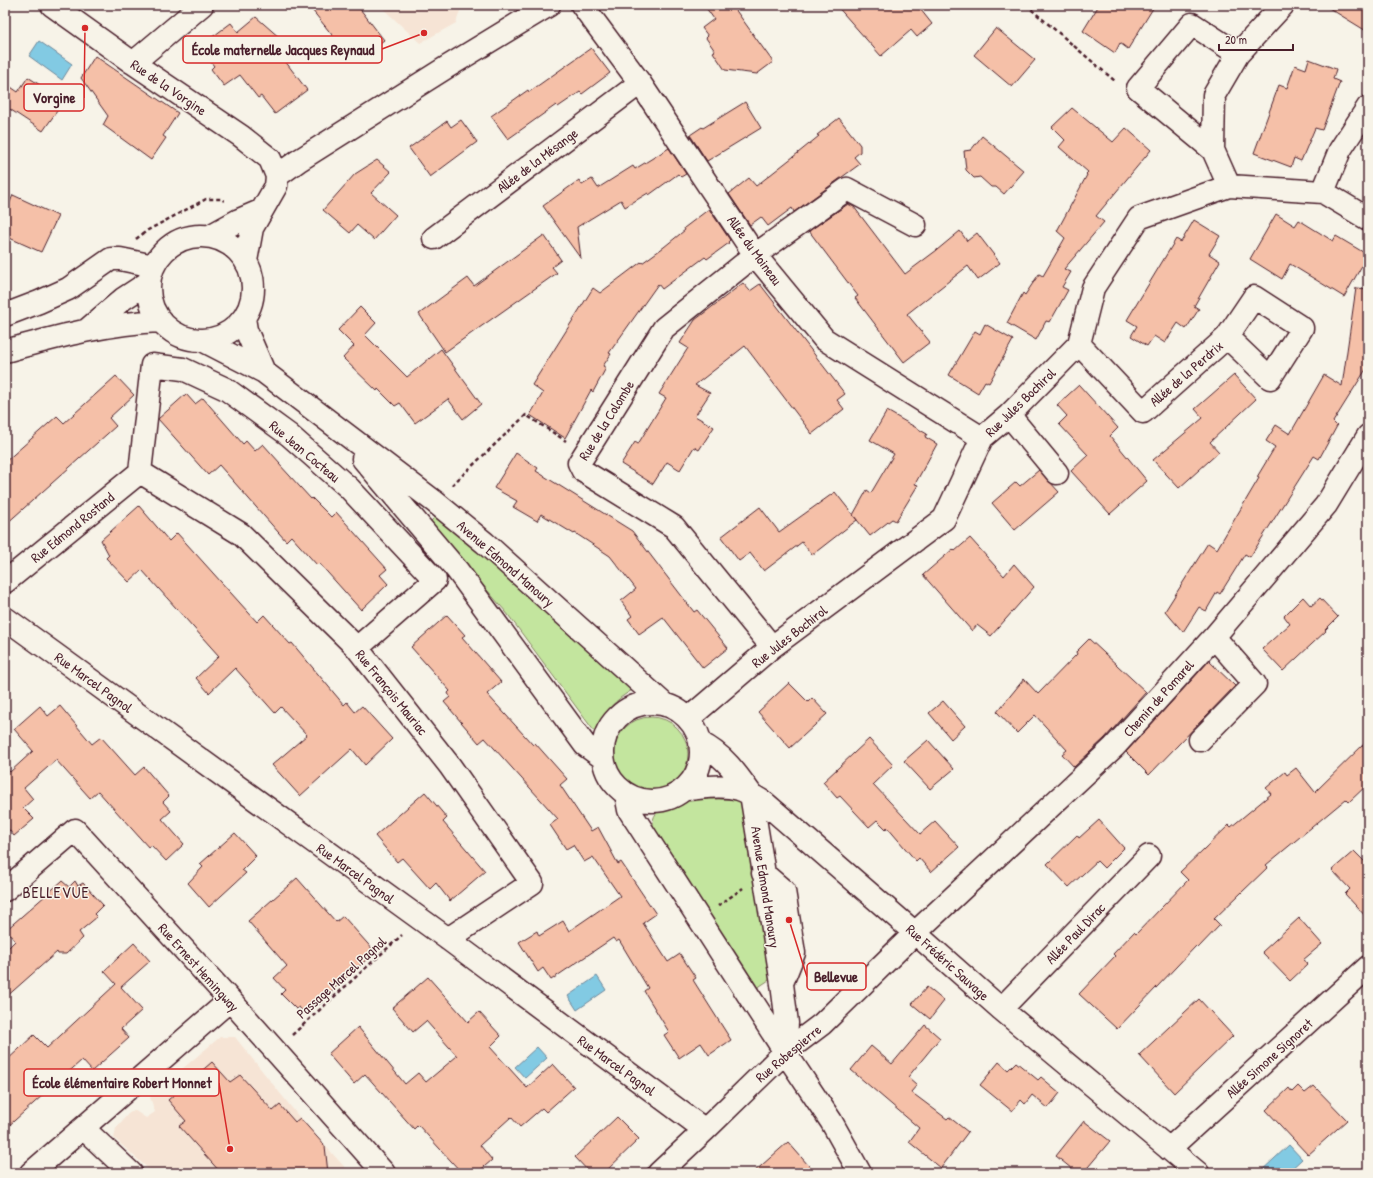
<svg xmlns="http://www.w3.org/2000/svg" width="1373" height="1178" viewBox="0 0 1373 1178" font-family="'Patrick Hand',sans-serif">
<style>
.built{fill:#f6e4d5}
.green{fill:#c3e59e;stroke:#868264}
.water{fill:#82cae3;stroke:#6c8699}
.building{fill:#f5c0a8;stroke:#4a1f2b}
.lines{fill:none;stroke-linecap:round;stroke-linejoin:round}
.minor-casing{stroke:#4a1f2b;stroke-width:25}
.path{stroke:#4a1f2b;stroke-width:2.5;stroke-dasharray:4 3;stroke-linecap:butt}
.minor{stroke:#f7f3e8;stroke-width:22}
.labels{text-anchor:middle;dominant-baseline:central;stroke-width:3;stroke-linejoin:round;paint-order:stroke}
.street-label{font-size:14px;fill:#4a1f2b;stroke:#f7f3e8}
.quarter-label{font-size:16px;letter-spacing:1px;fill:#4a1f2b;stroke:#f7f3e8}
.leader{fill:none;stroke:#d62828;stroke-width:1.5}
.callout-dot{fill:#d62828;stroke:#f7f3e8;stroke-width:1.5}
.callout{fill:#f7f3e8;stroke:#d62828;stroke-width:1.5}
.callout-label{font-size:15px;text-anchor:middle;font-weight:bold;fill:#4a1f2b}
</style>
<rect width="100%" height="100%" fill="#f7f3e8"/>
<filter id="ink" filterUnits="userSpaceOnUse"><feTurbulence type="fractalNoise" baseFrequency=".025" numOctaves="2"/><feDisplacementMap in="SourceGraphic" scale="8" xChannelSelector="R" yChannelSelector="G"/><feConvolveMatrix kernelMatrix="1 2 1 2 8 2 1 2 1" color-interpolation-filters="sRGB"/></filter>
<g filter="url(#ink)">
<path class="built" d="M379,5h83l-6,18 -36,20z
M220,1037h15l65,81 50,55h-197l-39,-35 2,-10 12,-14 6,-4 12,8 9,-6 -5,-15 12,-11z"/>
<path class="green" d="M438,514l196,175c-20,11 -28,22 -40,42l-88,-119 -77,-89z
M614 754a37 37 0 1 1 74 0a37 37 0 1 1-74 0Z
M695,796l36,2 9,3 10,8 22,169 -15,10 -104,-162c0,-4 0,-9 3,-12 5,-8 30,-15 39,-18z"/>
<path class="water" d="M39,41l33,23 -10,16 -33,-24z
M597,976l9,14 -29,20 -9,-14z
M537,1047l10,11 -22,20 -10,-11z
M1289,1145l13,14 -15,14h-28z"/>
<path class="building" d="M308,5h49l27,35 -27,20 -13,-16 -3,2z
M704,5h28l41,57 -16,12 -32,-4 -12,-18 2,-1 -9,-13 2,-2 -6,-8 12,-9z
M836,5h81l15,19 -15,13 -6,-7 -30,26z
M1099,5h56l-27,44 -8,-6 -5,10 -32,-22z
M1324,5h44v27z
M256,17l40,35 -11,9 22,29 -32,24 -14,-18 -3,2 -18,-23 -16,11 -13,-17 3,-3 -15,-19 32,-24 7,9z
M996,28l39,32 -23,27 -38,-32z
M591,48l19,25 -28,21 -2,-2 -22,15 -2,-2 -48,34 -17,-23 37,-26 1,2z
M95,56l83,57 -15,23 3,2 -15,22 -48,-35 5,-9 -27,-38z
M1309,59l27,10 -3,10 7,3 -18,48 -7,-2 -14,33 -7,-3 -3,9 -37,-14 25,-68 8,3 8,-23 11,4z
M28,77l36,24 -21,30 -38,-25v-23l13,9z
M745,102l16,26 -54,33 -17,-26 12,-8 1,1z
M1072,108l41,34 13,-14 25,22 -55,66 8,6 -40,47 7,3 -9,15 6,3 -18,32 -4,-1 -10,19 -29,-17 16,-30 2,2 14,-21 4,2 22,-38 -8,-7 30,-56 -1,-1 2,-2 -29,-25 6,-7 -13,-13z
M839,118l21,27v7l-6,5 6,7 -66,48 -2,-4 -24,18 -7,-9 -11,8 -21,-31 20,-16 7,8 42,-33 21,-17 -2,-1z
M461,120l16,22 -47,35 -21,-29 38,-27 4,6z
M982,136l42,35 -20,23 -8,-7h-5l-11,-10 -6,1 -8,-8 -2,-19 7,-1z
M669,148l17,26 -5,3 -3,-3 -29,21 -1,-2 -23,14 -4,-7 -44,27 4,32 -38,-53 36,-26 3,5 10,-6 6,9 35,-22 2,3z
M377,160l14,12 -20,21 25,22 -22,25 -17,-15 -7,8 -27,-23 32,-36z
M13,195l45,21 -17,36 -36,-16v-22z
M848,204l6,3 51,67 32,-24 23,-19 7,10 10,-8 23,30 -22,17 -10,-14 -61,48 23,28 -26,20 -49,-64 3,-2 -49,-65z
M709,209l21,31 -2,2 1,1 -22,16 -2,-2 -43,32 -4,-5 -49,69 2,1 -8,12 3,2 -13,24 -2,-2 -26,48 -35,-23 13,-22 -11,-8 61,-97 7,5 41,-31 1,1 22,-16 21,-17 -1,-2z
M1276,214l19,12 4,-6 34,21 3,-5 32,19 -24,42 -54,-33 -8,15 -32,-20z
M1194,220l26,16 -11,18 11,7 -26,45 5,3 -13,20 -8,-6 -13,20 -11,-7 -7,10 -16,-10 6,-10 -10,-6 49,-81 5,3z
M544,235l17,25 -9,7 5,6 -112,79 -26,-38 49,-36 6,8z
M743,283l7,8 10,-7 85,110 -8,6 7,9 -32,25 -67,-88 -50,39 15,8 -15,23 19,11 -15,23 -5,-3 -14,23 -13,-8 -14,22 -32,-20 14,-22 3,2 28,-46 -7,-4 29,-46 -8,-5 15,-23z
M1356,288l12,1v77l-35,56 4,4 -18,33 -5,-3 -64,101 -5,-3 -25,40 -3,-2 -11,19 -7,-4 -16,25 -18,-21 43,-68 9,6 42,-71 -2,-1 18,-30 -9,-6 10,-16 14,9 34,-59 18,11z
M360,307l16,16 -11,12 42,42 34,-28 40,55 -18,15 -15,-20 -33,24 -15,-20 -5,3 -17,-17 -1,2 -34,-33 11,-12 -16,-16z
M985,324l28,16 -24,43 -4,-2 -7,12 -29,-18 26,-44 5,3z
M1234,375l22,24 -46,43 9,10 -40,36 -26,-28 50,-42 -8,-9z
M116,376l18,19 -25,23 7,8 -111,99v-63l52,-46 7,7z
M1079,385l39,43 -8,8 37,45 -37,33 -39,-43 17,-16 -29,-31 8,-8 -10,-11z
M186,394l9,10 8,-6 40,46 3,-3 9,10 8,-7 17,19 -1,1 32,35 1,-1 19,19 5,-5 51,57 -7,6 8,9 -27,26 -42,-47 -2,2 -26,-29 -5,5 -67,-76 -11,10 -50,-56z
M887,411l40,23 -2,3 12,7 -22,40 3,1 -22,36 -4,-2 -22,17 -17,-21 14,-25 4,3 23,-39 -24,-14z
M516,453l22,15 -2,3 96,60 62,81 3,-2 31,38 -25,20 -40,-51 -24,17 -11,-15 4,-3 -11,-15 15,-12 -26,-33 -35,-23 -1,1 -33,-20 -4,7 -24,-14 4,-6 -23,-13z
M1039,470l20,22 -44,38 -23,-27 24,-21 4,4z
M835,492l22,28 -45,35 -10,-13 -38,29 -14,-18 -11,8 -18,-24 39,-30 19,25z
M139,506l30,35 8,-8 80,89 7,-7 26,29 2,-1 52,62 3,-3 8,10 7,-6 30,33 -27,26 -13,-16 -52,47 -28,-31 35,-30 -26,-28 -6,6 -40,-45 -26,25 -13,-15 23,-22 -77,-86 -13,12 -23,-24 3,-3 -8,-15z
M970,538l34,38 10,-12 20,23 -43,49 -14,-11 -5,6 -49,-56 30,-26 2,2z
M1303,597l8,9 9,-8 18,19 -13,13 1,1 -43,40 -21,-22 28,-25 -6,-8z
M447,615l18,20 -3,2 39,45 -14,12 46,51 2,-2 32,36 -7,6 31,46 7,-4 20,37 3,-2 35,52 -13,9 25,39 12,-8 16,24 -3,2 38,60 -22,15 -8,-12 -22,15 -15,-23 5,-3 -25,-41 4,-3 -29,-48 -3,2 -3,-4 -62,42 -8,-12 -5,4 -19,-30 18,-11 2,5 24,-15 6,10 51,-35 -27,-39 -9,5 -11,-17 -7,4 -16,-24 8,-6 -73,-81 -6,5 -35,-41 6,-5 -2,-4 2,-2 -39,-44z
M1089,639l57,53 -41,46 -31,29 -12,-13 5,-4 -32,-35 -18,18 -20,-21 27,-33 14,15 39,-40 -1,-2z
M1209,661l26,25 -86,89 -23,-23z
M789,683l19,19 4,-4 15,16 -37,34 -32,-36z
M943,701l22,25 -14,13 -22,-26z
M40,706l8,10 12,-10 32,38 9,-7 34,38 9,-8 25,29 -6,6 8,9 -9,8 22,25 -18,17 -15,-16 -2,3 -51,-57 -8,7 -34,-38 -32,28 9,11 -10,9 11,11 -20,17 -9,-11v-58l5,5 23,-21 -19,-22z
M869,739l24,26 -20,19 47,50 15,-13 24,26 -28,25 -12,-14 -3,3 -29,-34 -1,2 -9,-9 -8,7 -29,-31 -3,2 -14,-16z
M928,740l26,29 -24,20 -26,-28z
M1368,740v44l-19,18 -3,-3 -80,66 2,2 -54,52 6,6 -22,23 -2,-2 -79,83 -38,-35 36,-38 -2,-2 21,-22 2,2 52,-54 -8,-8 49,-47 2,2 40,-33 -5,-6 19,-16 2,3 9,-7 19,24z
M425,792l22,26 -4,4 42,49 -35,30 -14,-18 -6,6 -28,-31 -5,4 -22,-26z
M1099,820l25,28 -20,20 -7,-7 -28,26 -22,-23 30,-29 2,3z
M235,833l21,23 -14,14 4,3 -37,34 -21,-24 15,-16 -3,-3z
M1354,851l14,14v54l-23,-25 5,-5 -18,-19z
M297,878l39,44 7,-6 32,36 -45,40 1,2 -13,11 -2,-2 -11,11 -6,-7 -3,2 -15,-15 4,-4 -11,-12 13,-12 -39,-45z
M62,881l7,6 6,-6 3,5 5,-3 20,22 -9,9 3,3 -18,15 4,6 -17,16h-8l-1,-2 -52,46v-47l10,-10 -9,-11z
M1299,918l23,26 -19,16 5,4 -18,17 -28,-29z
M134,943l16,18 -29,26 21,23 -21,19 8,9 -37,33 -10,-11 -77,69v-67l29,-27 13,13 69,-64 -12,-13z
M428,977l40,45 11,-10 22,24 -11,11 37,41 26,-24 21,23 -28,25 -4,-4 -22,19 -9,-10 -31,28 12,15 -15,13h-15l-44,-48 -4,4 -49,-55 -11,10 -26,-30 30,-27 47,57 13,-11 8,9 31,-26 -31,-35 -13,11 -21,-24z
M927,987l17,14 -14,18 -18,-15z
M1199,999l34,37 -59,57 -35,-38z
M925,1025l15,13 -32,39 9,8 -6,7 36,27 2,-2 19,15 -27,36 -32,-26 10,-14 -68,-58 20,-24 21,18z
M212,1062l18,20 10,-7 33,36 7,-6 15,17 5,-4 25,28 3,27h-107l-42,-47 7,-5 -18,-21z
M999,1062l9,8 8,-8 22,18 3,-3 19,16 -12,15 -16,-13 -7,9 -4,-4 -9,11 -32,-26z
M1298,1086l7,7 9,-7 33,34 -39,35 -42,-45 23,-22 3,4z
M617,1117l22,22 -35,34h-14l-15,-16z
M1084,1121l26,20 -27,32h-6l-21,-17z
M788,1142l27,31h-62z"/>
<g class="lines">
<defs>
<path id="minor" d="M52,5l81,58 108,73 29,23 7,17
M582,5l58,78 115,172 69,84 158,99
M133,63l69,-58
M1213,150l1,-55 24,-41 45,-49
M277,176l21,-15 149,-94 102,-62
M1229,186l-16,-36 -75,-62 54,-64 46,30
M1323,192l17,-42 28,-43
M210,236l29,-16 21,-9
M149 288a52 52 0 1 1 104 0a52 52 0 1 1-104 0Z
M434,238l206,-155
M246,261l6,-33 24,-42 1,-10
M5,315l34,-13 29,-13 43,-30h9l34,7
M244,318l2,12 18,42
M88,329l35,-30 26,-17
M202,340l62,32 171,130 50,41 180,162
M1079,344l64,68 84,-75 27,-40 48,31 -32,50 -43,-41
M5,351c52,-14 102,-28 156,-30
M1009,415l48,58
M363,459l94,111 128,175 18,13
M140,472l101,62 116,114 93,118 82,117 -84,56
M140,472l12,-107 31,4 43,20 63,46 60,53 86,92 -78,68
M5,582l135,-110
M5,618l443,321 257,191
M772,647l-98,-120 -91,-56 -4,-8 85,-135 91,-73 92,-66 68,36
M603 752a49 49 0 1 1 98 0a49 49 0 1 1-98 0Z
M688,719l84,-72 172,-128 38,-81 27,-23 70,-71 14,-56 46,-70 90,-32 94,6 45,27
M1200,740l55,-56 -41,-47
M700,743c23,11 37,31 51,51l31,190 5,39 -2,29
M685,789c17,-1 37,-5 54,0 9,3 18,9 26,14l150,130 86,76 197,164
M626,794l3,16 156,242 46,69 29,52
M763,873l21,18 10,62 -12,30
M5,890l70,-60 155,170 154,173
M1001,1009l148,-153
M83,1128l48,45
M1169,1149l199,-182
M31,1173l199,-173
M659,1173l46,-43 80,-78 37,-28 93,-91 199,-186 100,-110 112,-132 42,-69"/>
</defs>
<use href="#minor" class="minor-casing"/>
<path class="path" d="M1026,5l89,76
M136,239l12,-9 58,-31h16l2,2
M452,485l74,-70 40,26
M718,906l25,-18
M292,1035l110,-100"/>
<use href="#minor" class="minor"/>
</g>
</g>
<g class="labels">
<g class="street-label">
<text transform="translate(169 87) rotate(34)">Rue de la Vorgine</text>
<text transform="translate(537 160) rotate(-37)">Allée de la Mésange</text>
<text transform="translate(755 250) rotate(54)">Allée du Moineau</text>
<text transform="translate(1186 373) rotate(-41)">Allée de la Perdrix</text>
<text transform="translate(1020 402) rotate(-44)">Rue Jules Bochirol</text>
<text transform="translate(606 420) rotate(-58)">Rue de la Colombe</text>
<text transform="translate(305 451) rotate(40)">Rue Jean Cocteau</text>
<text transform="translate(72 527) rotate(-39)">Rue Edmond Rostand</text>
<text transform="translate(506 563) rotate(41)">Avenue Edmond Manoury</text>
<text transform="translate(789 636) rotate(-38)">Rue Jules Bochirol</text>
<text transform="translate(94 682) rotate(36)">Rue Marcel Pagnol</text>
<text transform="translate(392 692) rotate(51)">Rue François Mauriac</text>
<text transform="translate(1158 698) rotate(-48)">Chemin de Pomarel</text>
<text transform="translate(356 873) rotate(36)">Rue Marcel Pagnol</text>
<text transform="translate(766 887) rotate(81)">Avenue Edmond Manoury</text>
<text transform="translate(1075 933) rotate(-46)">Allée Paul Dirac</text>
<text transform="translate(948 962) rotate(42)">Rue Frédéric Sauvage</text>
<text transform="translate(199 967) rotate(48)">Rue Ernest Hemingway</text>
<text transform="translate(341 977) rotate(-42)">Passage Marcel Pagnol</text>
<text transform="translate(788 1053) rotate(-40)">Rue Robespierre</text>
<text transform="translate(1269 1058) rotate(-42)">Allée Simone Signoret</text>
<text transform="translate(617 1065) rotate(36)">Rue Marcel Pagnol</text>
</g>
<g class="quarter-label">
<text x="56" y="892">BELLEVUE</text>
</g>
</g>
<path class="leader" d="M424 33L382 49M85 28L84 98M789 920L807 977M230 1149L219 1083"/>
<g class="callout-dot">
<circle cx="424" cy="33" r="4"/>
<circle cx="85" cy="28" r="4"/>
<circle cx="789" cy="920" r="4"/>
<circle cx="230" cy="1149" r="4"/>
</g>
<g class="callout">
<rect x="183" y="36" width="199" height="27" rx="4"/>
<rect x="24" y="84" width="60" height="27" rx="4"/>
<rect x="807" y="963" width="59" height="27" rx="4"/>
<rect x="24" y="1069" width="195" height="27" rx="4"/>
</g>
<g class="callout-label">
<text x="283" y="55">École maternelle Jacques Reynaud</text>
<text x="54" y="103">Vorgine</text>
<text x="836" y="982">Bellevue</text>
<text x="122" y="1088">École élémentaire Robert Monnet</text>
</g>
<rect width="1373" height="1178" fill="none" stroke="#f7f3e8" stroke-width="20"/>
<rect x="10" y="10" width="1353" height="1158" fill="none" stroke="#4a1f2b" stroke-width="1.5" filter="url(#ink)"/>
<path d="M1219 44v6h74v-6" fill="none" stroke="#4a1f2b" stroke-width="2"/>
<text x="1225" y="44" font-size="12" fill="#4a1f2b" stroke="#f7f3e8" stroke-width="3" paint-order="stroke">20 m</text>
</svg>
